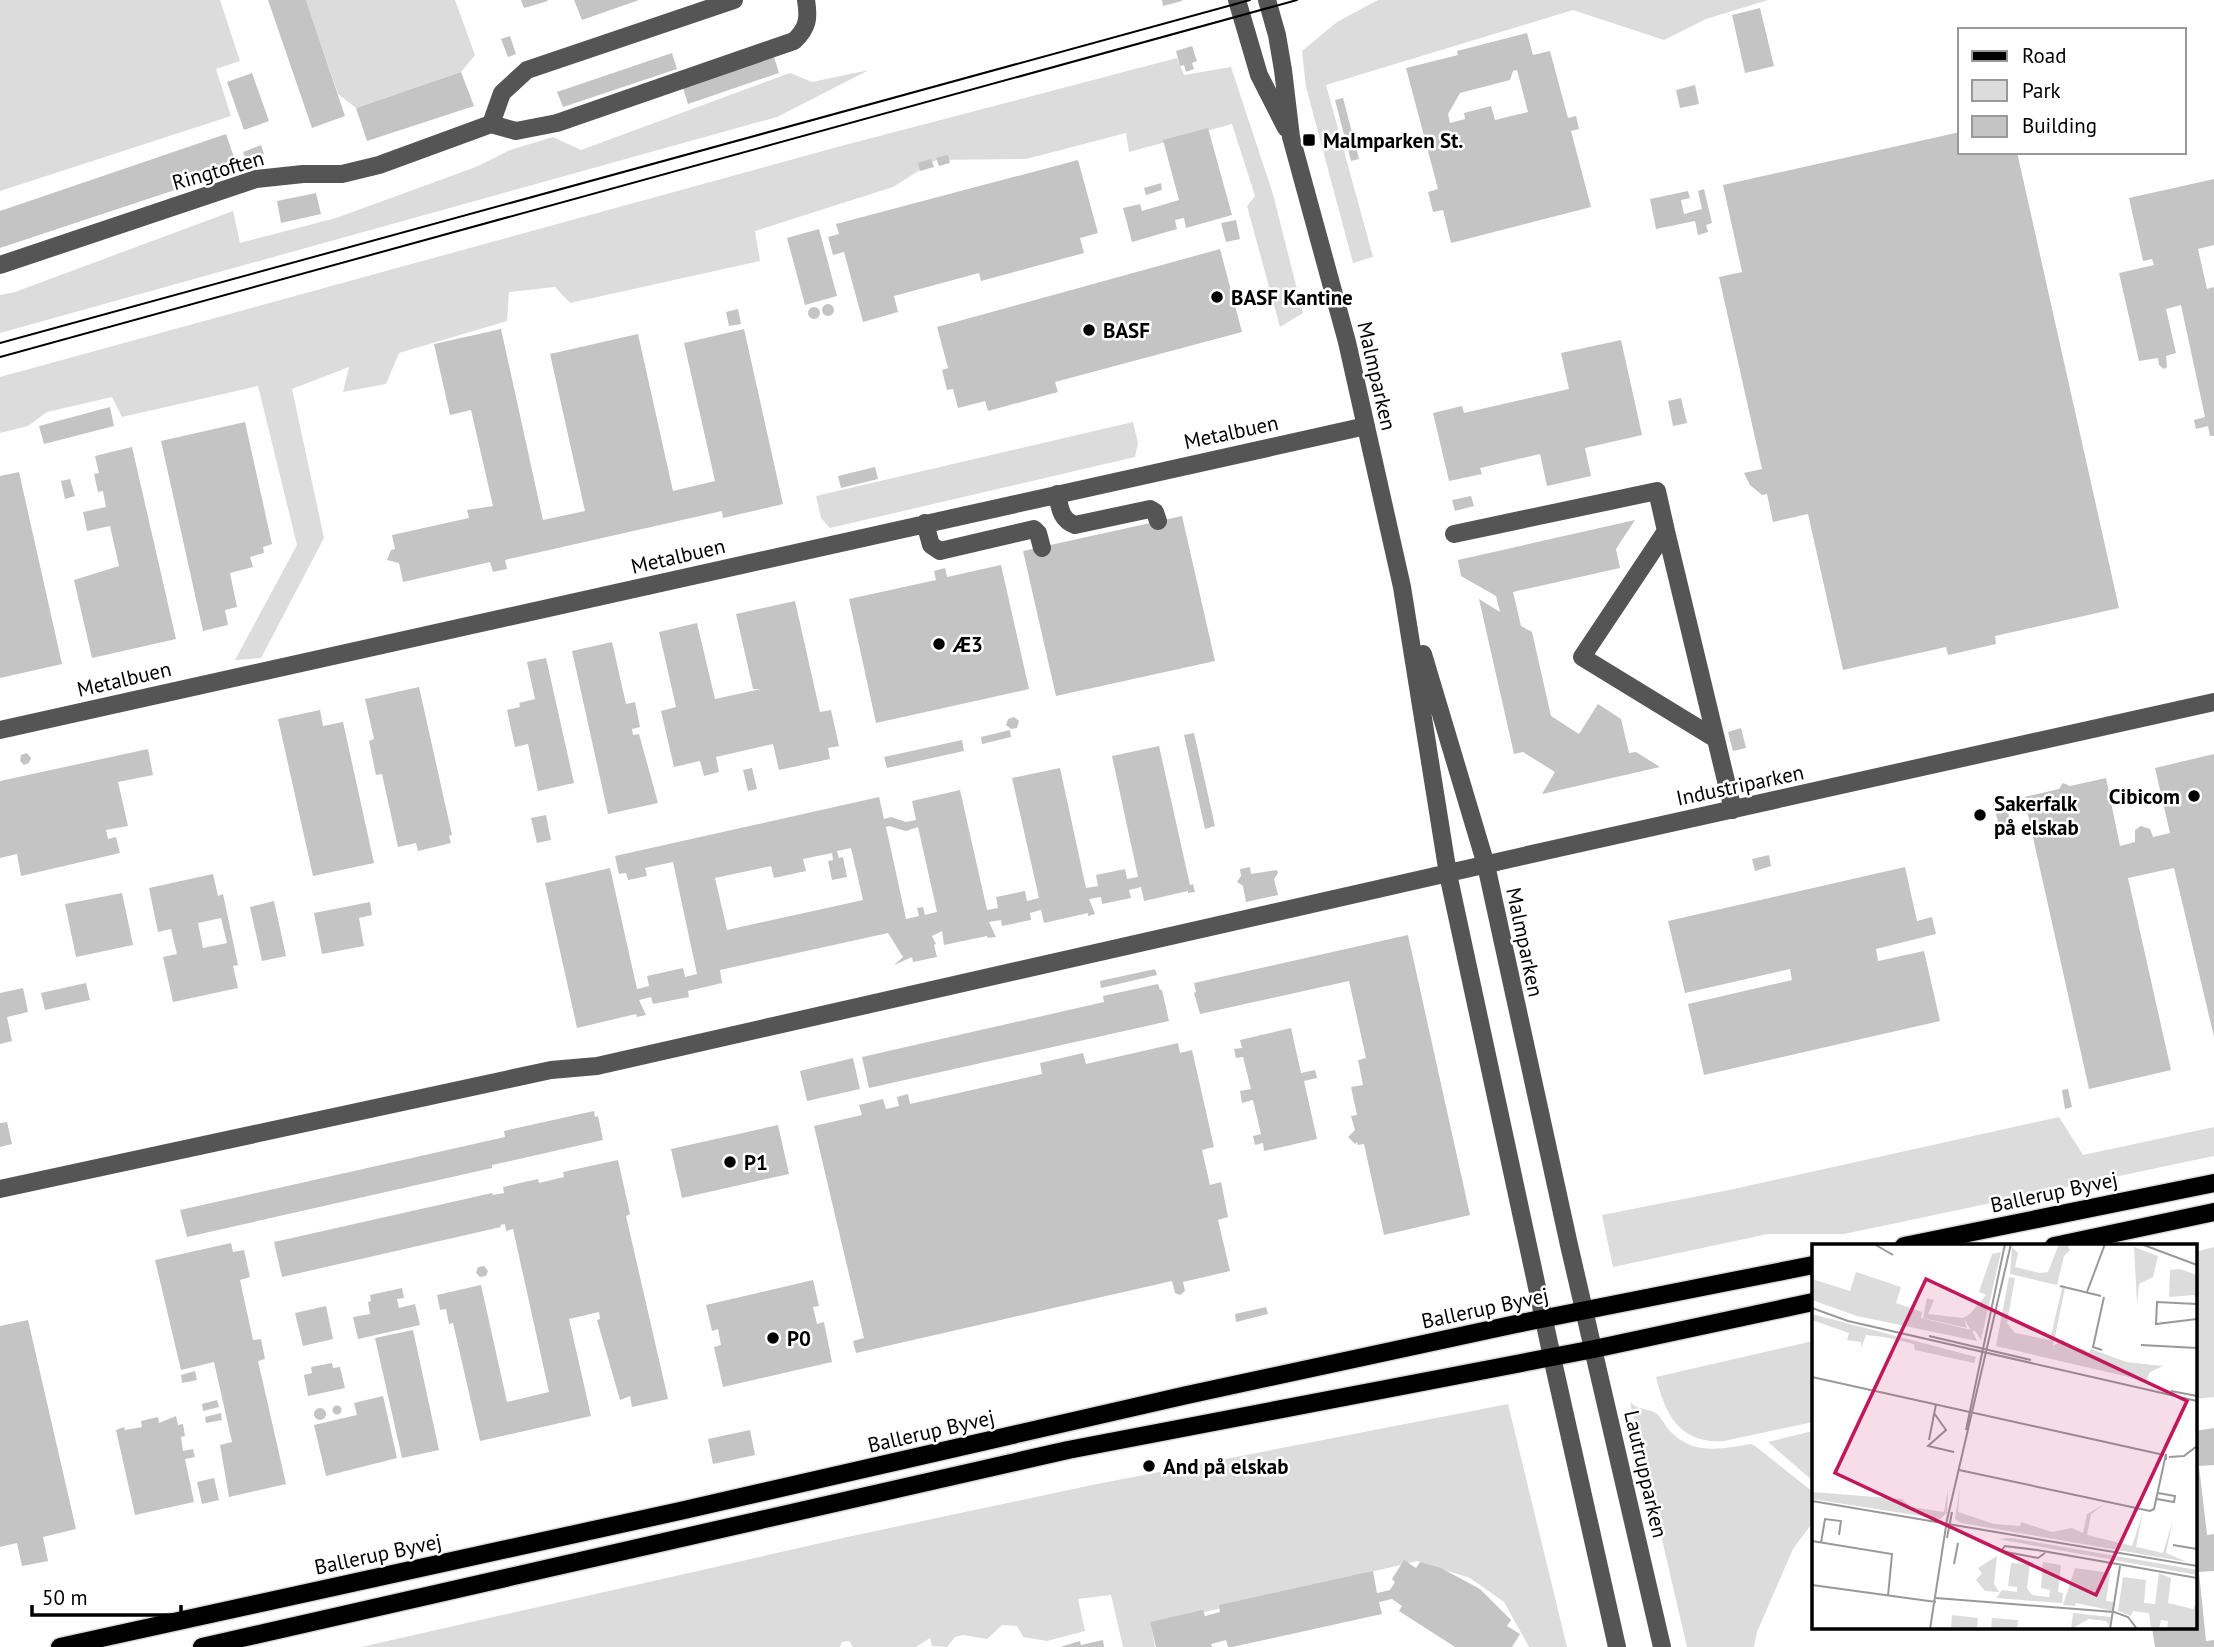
<svg xmlns="http://www.w3.org/2000/svg" width="2214" height="1647" viewBox="0 0 2214 1647" font-family="'PT Sans',sans-serif">
<style>
.green{fill:#dcdcdc}
.building{fill:#c4c4c4;fill-rule:evenodd}
.lines{fill:none;stroke-linecap:round;stroke-linejoin:round}
.major-casing{stroke:#dbdbdb;stroke-width:21}
.minor{stroke:#555;stroke-width:18}
.major{stroke:#000;stroke-width:18}
.tram{stroke:#000;stroke-width:2}
.poi-dot{fill:#000;stroke:#fff;stroke-width:2.5}
.labels{text-anchor:middle;dominant-baseline:central;stroke-width:5;stroke-linejoin:round;paint-order:stroke}
.poi-label{font-size:21px;font-weight:bold;fill:#000;stroke:#fff;text-anchor:start}
.street-label{font-size:21px;fill:#000;stroke:#fff}
.inset-road{fill:none;stroke:#999;stroke-width:2}
.view{fill:#c2185b;fill-opacity:0.15;stroke:#c2185b;stroke-width:3.5}
.inset-edge{fill:none;stroke:#000;stroke-width:3.5}
</style>
<rect width="100%" height="100%" fill="#fff"/>
<path class="green" d="M0,0h220l20,61 -24,8 15,47 -231,75z
M306,0h149l20,55 -14,17 -105,36 -18,-14z
M1378,0h390l-62,19 -42,21 -91,-30 -247,75 47,172 -20,6 -47,-176 -4,-36 35,-29z
M1177,58l7,17 47,-8 42,127 30,119 -23,14 -33,-121 8,-10 -23,-72 -103,28 -3,-19 -100,26 -90,1 -43,27 -138,44 5,30 -190,42 -15,-16 -46,5 -2,29 -108,32 -13,31 -43,8 6,-25 -57,22 32,149 -63,120 -26,2 62,-115 -39,-159 -136,31 -10,-20 -65,15 -19,14 -28,7v-56l841,-231z
M869,70l-92,47 -777,216v-38l15,-3 218,-81 7,32 96,-25 140,-51 34,-17 43,-13 28,13 209,-77 22,9z
M1133,422l5,21 -3,14 -305,71 -9,-10 -5,-22z
M2059,1117l24,38 131,-28v29l-370,78h-76l-155,33 -11,-52 132,-26z
M2214,1247v150l-19,2v-147z
M1813,1341v81l-89,19c-44,3 -59,-26 -68,-64z
M1630,1402c8,8 15,6 24,10 7,3 12,16 18,21 22,22 51,16 78,11l5,2 58,46v30l-20,27 -36,83 -3,15h-67z
M1508,1404l59,243h-38l-25,-45 -34,-24 -53,-17 -266,64 4,22h-32l-12,-52 -33,4 7,32 -38,10 -24,-4 -6,-11 -15,-1 -15,14 -24,-4 -8,2 -8,10 -15,-1 -2,-8 -14,9h-63l-4,-6 -7,1 -2,5h-479l491,-111 240,-51z
M1813,1431v50l-45,-39z"/>
<path class="building" d="M268,0h38l39,116 -33,12z
M521,0h26l1,1 -24,7z
M574,0h65l-57,20z
M1162,0h20v1l-19,5z
M1760,8l14,58 -29,7 -13,-58z
M1527,33l6,22 17,-4 18,67 8,-2 3,13 -8,2 20,76 -140,36 -8,-33 -10,2 -5,-20 10,-3 -32,-121 52,-13 -1,-4zM1517,70l11,42 -33,8 -4,-14 -27,7 1,6 -15,4 -2,-9 12,-21 50,-13 3,-9z
M510,36l6,18 -8,3 -7,-18z
M1192,46l5,15 -5,2 2,6 -8,3 -2,-7 -4,1 -4,-15z
M672,53l5,16 -114,38 -6,-15z
M774,57l5,16 -91,31 -5,-16z
M461,72l13,34 -107,35 -11,-33z
M252,73l17,48 -25,9 -17,-48z
M1695,85l4,19 -19,4 -4,-18z
M1343,98l16,61 -8,2 -16,-61z
M1208,128l24,87 -46,13 -2,-10 -9,2 2,9 -45,13 -9,-34 17,-4 2,7 37,-11 -16,-60z
M1960,132v20h57l102,456 -124,28 1,8 -48,11 -2,-8 -103,23 -35,-156 -35,8 -6,-28 -5,1 -12,-10 -6,-12 18,-4 -43,-192 23,-5 -19,-87z
M226,134l12,35 -238,79v-37z
M261,145l3,9 -18,6 -3,-8z
M948,155l2,8 -11,3 -3,-8z
M931,159l3,8 -14,4 -2,-8z
M1078,160l20,73 -18,5 4,15 -103,28 -2,-8 -85,23 4,16 -35,10 -19,-70 -11,3 -5,-18 11,-3 -3,-10z
M2214,179v66l-16,4 9,40 7,-2v149h-4l-2,-10 -12,3 -2,-9 11,-3 -24,-112 -15,4 10,44 -10,3 1,11 -3,2 -5,-4 -1,-7 -19,3 -20,-88 35,-8 -2,-6 -9,2 -14,-63z
M1161,183l1,7 -16,5 -2,-7z
M1704,189l8,34 -6,2 2,7 -10,3 -3,-14 -39,8 -6,-30 38,-8 2,7 -9,2 3,14 18,-5 -4,-18z
M316,193l5,21 -40,9 -4,-22z
M1236,220l4,19 -14,3 -5,-19z
M819,229l18,67 -32,9 -18,-67z
M1220,249l22,83 -187,50 3,10 -70,19 -3,-10 -27,7 -5,-19 -6,1 -5,-20 6,-2 -11,-41z
M822 310a6 6 0 1 1 12 0a6 6 0 1 1-12 0Z
M808 313a6 6 0 1 1 12 0a6 6 0 1 1-12 0Z
M738,309l3,15 -12,2 -3,-14z
M501,329l42,191 42,-9 -35,-157 88,-20 35,157 42,-10 -31,-138 60,-14 39,175 -60,14 -1,-7 -217,49 2,9 -14,3 -3,-10 -87,20 -4,-19 -12,-3 4,-10 4,-1 -3,-14 77,-17 -2,-8 26,-4 -22,-96 -21,5 -16,-71z
M1621,340l21,95 -57,13 6,28 -44,10 -7,-32 -60,14 2,6 -33,7 -16,-68 29,-7 2,7 105,-24 -8,-36z
M1681,398l6,25 -14,3 -5,-25z
M110,407l4,19 -70,18 -5,-18z
M245,422l27,122 -9,3 1,6 -14,4 3,10 -23,6 7,34 -12,3 3,15 -25,6 -42,-190z
M132,447l44,192 -84,19 -18,-78 45,-14 -9,-40 -23,5 -4,-19 23,-5 -3,-16 -5,1 -4,-18 5,-1 -4,-17z
M875,467l3,12 -37,9 -3,-12z
M19,472l43,192 -62,14v-202z
M70,479l5,17 -10,3 -4,-18z
M1471,496l3,10 -19,5 -3,-11z
M1182,516l33,145 -159,35 -33,-145z
M1635,520l-19,29 4,19 -107,24 8,34 11,6 19,84 28,18 19,-30 23,15 8,34 7,-1 24,15 -118,27 13,-22 -32,-20 -9,2 -35,-155 21,13 -4,-16 -35,-20 -3,-16z
M1001,565l28,124 -153,34 -27,-124 87,-19 -2,-9 11,-3 2,9z
M795,601l25,111 11,-2 8,36 -11,2 2,11 -51,11 -6,-26 -57,13 3,15 -15,4 -4,-15 -26,6 -13,-56 15,-4 -17,-75 38,-9 18,76 46,-10h-8l-17,-75z
M612,642l14,62 9,-2 5,25 -8,2 1,6 6,-1 19,69 -50,11 -36,-163z
M546,658l28,125 -36,8 -10,-47 -13,3 -8,-37 13,-3 -1,-4 16,-4 -8,-37z
M419,687l33,148 -3,1 2,7 -33,8 -2,-8 -18,4 -16,-73 -6,1 -7,-34 5,-2 -9,-40z
M320,710l3,16 20,-4 31,141 -61,13 -35,-157z
M1014,717l5,4 -2,7 -6,1 -5,-4 2,-6z
M1741,728l5,20 -13,3 -5,-19z
M1010,730l1,7 -29,7 -1,-7z
M1194,733l21,93 -10,3 -21,-94z
M962,740l2,11 -77,17 -3,-11z
M1159,746l31,139 3,-1 2,8 -7,1v-2l-44,10 -3,-14 -12,3 2,8 -29,6 -1,-7 -12,2 6,15 -7,2v-3l-44,10 -3,-13 -11,3 1,7 -29,6 -1,-6 -12,2 7,15 -8,1 -1,-2 -43,9 -2,-14 -10,5 4,8 -2,1 3,12 -24,5 -1,-5 -18,8 9,-8 -15,-24 -168,37 2,13 -34,8 1,6 -36,7 -2,-7 -12,3 7,15 -9,2 -1,-3 -59,14 -32,-145 65,-15 27,121 12,-3 -2,-10 36,-8 2,9 12,-3 -24,-112 -28,6 2,8 -19,4 -2,-7 -7,1 -4,-18 264,-59 5,22 7,-2 15,5 10,-2 -4,-19 48,-11 27,120 11,-2 -2,-11 29,-6 2,10 12,-3 -27,-120 48,-10 26,120 12,-2 -2,-11 29,-6 2,10 11,-2 -26,-121zM889,826l17,5 12,-4 19,85 -12,3 -2,-8 -6,1 2,8 -13,3 -20,-92zM851,848l12,52 -136,30 -12,-52 56,-12 3,12 32,-7 -3,-12 29,-6 1,7 -5,1 4,19 15,-3 -4,-20 -4,1 -2,-7z
M148,749l5,26 -35,7 10,44 -22,4 2,9 8,-2 4,16 -99,23 -4,-22 -17,4v-77z
M27,753l4,5 -2,5 -5,2 -4,-4 1,-6z
M2214,754v283l-40,-169 -46,10 43,192 -82,19 -65,-292 35,-8 4,-6 7,3 36,-8 14,68 15,-4v-12l6,-4 9,3 3,8 17,-4 -15,-65z
M752,768l5,21 -9,2 -5,-21z
M2005,801l6,22 -12,3 -6,-23z
M546,815l5,25 -14,3 -6,-25z
M1769,855l2,11 -16,5 -3,-12z
M1250,867l1,7 26,-4 1,3 -4,6 4,16 -32,7 -3,-16 -6,-4 4,-6 -1,-7z
M1905,867l12,54 15,-4 4,17 -60,15 2,12 46,-10 16,70 -236,54 -16,-71 104,-24 -2,-11 -105,24 -17,-72z
M213,874l5,22 5,-2 15,71 -5,1 5,22 -65,14 -10,-45 14,-3 -6,-25 -13,3 -9,-44zM221,918l6,25 -24,5 -5,-25z
M122,893l11,52 -57,12 -11,-53z
M274,901l12,55 -24,5 -12,-54z
M370,902l2,13 -13,3 5,28 -42,8 -8,-41z
M1408,935l62,280 -86,20 -20,-91 -6,1 -1,-3 -2,2 -7,-7 7,-7 -4,-14 6,-1 -6,-28 12,-2 -5,-25 8,-2 -17,-77 -149,33 -6,-21 2,-1 -2,-9z
M1155,969l2,6 -56,13 -1,-7z
M86,983l4,17 -45,10 -4,-17z
M1158,984l2,6h2l7,31 -300,67 -7,-31 242,-55 -1,-6z
M23,988l5,24 -21,5 5,24 -12,3v-51z
M1291,1028l10,45 14,-3 2,8 -13,3 13,58 -53,12 -1,-8 -8,2 -2,-9 8,-2 -8,-34 -11,3 -2,-12 11,-2 -8,-32 -7,1 -2,-9 8,-1 -2,-8z
M1178,1043l2,10 12,-3 22,97 -12,3 8,35 11,-3 7,35 -10,3 12,51 -47,11 2,9 -5,4 -5,-2 -3,-12 -316,72 -3,-12 11,-3 -50,-212 48,-11 -3,-10 24,-6 3,10 13,-3 -2,-9 11,-3 2,10 132,-30 -2,-11 43,-10 3,11z
M853,1058l7,31 -53,12 -7,-30z
M2068,1089l4,18 -7,2 -3,-19z
M594,1111l1,6 3,-1 5,24 -111,25v3l-305,69 -7,-27 325,-73 -1,-6z
M7,1122l5,22 -12,3v-24z
M778,1125l11,49 -107,24 -11,-49z
M618,1160l12,54 -4,2 42,183 -36,8 -2,-11 -10,4 -23,-80 3,-1 -1,-7 -30,7 22,97 -111,25 -27,-118 -4,1 -3,-15 -6,1 -3,-15 44,-10 26,117 42,-10 -36,-163 -7,2 -1,-7 -5,1 1,2 -219,50 -8,-35 218,-49 1,2 11,-2 -1,-6 35,-8 1,4 25,-6 -1,-5z
M231,1243l2,9 11,-2 6,27 -10,3 13,60 8,-1 4,20 -7,2 28,123 -57,13 -9,-52 12,-3 -18,-80 -33,8 -26,-110z
M484,1266l4,5 -2,5 -6,1 -4,-4 2,-6z
M813,1280l6,26 -6,1 4,17 7,-2 8,40 -109,25 -9,-40 7,-2 -3,-16 -6,2 -6,-26z
M402,1288l2,10 -7,1 2,9 16,-4 5,21 -62,14 -5,-22 17,-3 -2,-12 3,-1 -1,-6z
M326,1306l7,33 -30,7 -8,-33z
M1266,1307l2,7 -32,8 -1,-8z
M28,1320l48,209 -33,8 5,24 -26,5 -5,-23 -17,4v-221z
M413,1330l26,120 -37,8 -27,-120z
M332,1363l1,5 7,-1 5,21 -37,8 -4,-21 8,-2 -1,-6z
M195,1371l2,9 -15,3 -1,-8z
M383,1396l14,62 -71,18 -12,-51 43,-10 -3,-12z
M217,1400l2,7 -16,4 -1,-7z
M332.5 1410a4.5 4.5 0 1 1 9 0a4.5 4.5 0 1 1-9 0Z
M314 1414a6 6 0 1 1 12 0a6 6 0 1 1-12 0Z
M221,1413l1,7 -16,3 -1,-6z
M176,1416l2,9 5,-1 2,12 -4,1 2,14 10,-2 2,8 -10,2 9,43 -59,13 -19,-85 8,-3 1,3 17,-3 -1,-6 17,-4 1,6z
M2214,1428v37l-15,1 8,69 7,-1v37l-15,1 7,69 8,-1v7h-59l-3,-19h43v-197z
M750,1430l5,25 -42,9 -5,-25z
M214,1478l5,22 -17,4 -5,-22z
M1404,1560l12,8 4,-6 21,6 39,21 31,31 -4,6 13,8 -8,13h-57l-56,-36 3,-5 -10,-7 -13,3 3,12 -150,33h-4l-2,-7 -15,4 1,3h-56l-6,-25 53,-12 2,6 15,-4 -1,-7 154,-34 4,22 13,-3 5,-8 -3,-3z
M1103,1640l1,7h-44l20,-6 1,4z"/>
<g class="lines">
<defs>
<path id="major" d="M1904,1246l310,-63
M2054,1246l160,-34
M60,1647l620,-136 507,-116 329,-71 297,-59
M202,1647l866,-197 526,-101 219,-47"/>
</defs>
<use href="#major" class="major-casing"/>
<path class="minor" d="M1237,0l22,75 27,53
M1267,0l10,35 6,35 8,67 56,205 55,245 46,287 104,483 65,290
M491,124l11,-31 25,-23 207,-70
M0,265l256,-86 47,-5h39l37,-9 112,-41 25,7 41,-8 237,-82c14,-13 15,-23 12,-41
M1057,494c3,15 4,26 18,31l75,-16 5,3 3,9
M925,523l6,22 9,6 94,-22 4,4 4,15
M1666,531l67,279
M1454,534l203,-43 9,40 -84,126 134,82
M1423,654l63,211 83,380 93,402
M0,730l1366,-304
M0,1189l551,-119 46,-4 966,-219 651,-145"/>
<use href="#major" class="major"/>
<path class="tram" d="M0,343l1250,-343
M0,357l1297,-357"/>
</g>
<g class="poi-dot">
<rect x="1302" y="133" width="14" height="14" rx="3.5"/>
<circle cx="1217" cy="297" r="7"/>
<circle cx="1089" cy="330" r="7"/>
<circle cx="939" cy="644" r="7"/>
<circle cx="2194" cy="796" r="7"/>
<circle cx="1980" cy="815" r="7"/>
<circle cx="730" cy="1162" r="7"/>
<circle cx="773" cy="1338" r="7"/>
<circle cx="1149" cy="1466" r="7"/>
</g>
<g class="labels">
<g class="poi-label">
<text x="1323" y="140">Malmparken St.</text>
<text x="1231" y="297">BASF Kantine</text>
<text x="1103" y="330">BASF</text>
<text x="953" y="644">Æ3</text>
<text x="2180" y="796" text-anchor="end">Cibicom</text>
<text x="1994" y="803">Sakerfalk<tspan x="1994" dy="24">på elskab</tspan></text>
<text x="744" y="1162">P1</text>
<text x="787" y="1338">P0</text>
<text x="1163" y="1466">And på elskab</text>
</g>
<g class="street-label">
<text transform="translate(218 170) rotate(-16)">Ringtoften</text>
<text transform="translate(1377 376) rotate(77)">Malmparken</text>
<text transform="translate(1231 432) rotate(-12)">Metalbuen</text>
<text transform="translate(678 556) rotate(-13)">Metalbuen</text>
<text transform="translate(124 679) rotate(-13)">Metalbuen</text>
<text transform="translate(1740 785) rotate(-12)">Industriparken</text>
<text transform="translate(1525 942) rotate(78)">Malmparken</text>
<text transform="translate(2054 1192) rotate(-12)">Ballerup Byvej</text>
<text transform="translate(1485 1308) rotate(-12)">Ballerup Byvej</text>
<text transform="translate(931 1431) rotate(-13)">Ballerup Byvej</text>
<text transform="translate(1646 1474) rotate(77)">Lautrupparken</text>
<text transform="translate(378 1554) rotate(-12)">Ballerup Byvej</text>
</g>
</g>
<g transform="translate(1812 1244)">
<rect width="385" height="385" fill="#fff"/>
<path d="M247,0h8l3,6 -6,6 -7,29 -47,-11 2,-27 6,6 -3,14 25,6 8,-1zM322,3l24,9 -5,21 -14,7 -2,20zM189,8l-20,88 -5,-8 -4,-2 5,11 -120,-25 -45,-16v-21l38,12 6,-19 45,15 -5,16 26,9 -1,6 50,12 -7,-11 3,9 -44,-10 4,-20 7,2 -6,14 35,4 7,-4 16,-19 -7,-3 13,-38zM368,25l17,6v25l-3,-5 -25,2 1,-27zM197,33l6,1 -8,45 8,10 35,7 12,-52h3l-12,58 5,-3 28,7 1,5 4,-6 35,13 37,4 -13,6 -4,9 -150,-35zM0,70l164,43 -2,6 -59,-13 -1,-6 -30,-7 -18,-2 -5,13v-6l-14,-2 2,-7 -37,-13zM148,242l-2,26 36,12 26,2 1,-4 31,10 20,-4 11,5 4,-19 18,-10 -14,10 -4,21 45,11 11,-34 -7,35 27,6 10,-33 -7,33 21,9 -226,-39 -6,-4zM136,245l-1,24 -7,6 -128,-20v-7l90,7 9,8 33,5zM199,294l186,32v5l-199,-36zM185,312l-3,28 5,8 -14,-1 -9,-11 6,-7 -4,-5zM231,318l18,3 -3,27 5,1 -1,10 -66,-5 6,-8 15,2v-5l-9,-1 3,-23 19,1 -3,24 5,7 17,2 1,-7 -9,-2zM263,324l35,5 -4,28 8,1 -1,9 -37,-8 -1,3 -12,-1zM347,329l12,5 -3,25 25,6 4,-7 -2,27h-28l1,-8 -7,-1 -2,9h-8l-2,-16 -16,-2 -2,5 -13,-5 5,-34 23,3 -2,23 11,1zM261,369l38,4 -2,9 -3,-5 -17,-2 -18,10zM140,371l26,3 -1,11 -26,-2zM180,374l26,2 -1,9h-26z" fill="#dcdcdc"/>
<path class="inset-road" d="M62,0l19,11M329,0l56,21M248,42l41,10M275,48l18,-48M385,60l-40,-2 -1,22 41,-5M0,64l36,13 349,80M117,92l102,24M329,101l56,3M290,106l-9,-3 11,-50M0,133l352,78M359,147l26,5M122,169l12,17 -18,16 26,6M154,186l39,-186M117,196l7,-36M357,213l15,-1 13,-10M147,226l191,41 4,-2 12,-55v6M345,255l17,3 1,-6 -17,-3M0,257l385,65M135,294l5,-26M0,297l80,13 -4,42M9,299l4,-24 16,2 -2,14M361,301l24,4M233,309l-7,5 -37,-7 4,-5 32,4 160,28M142,320l4,-21M0,341l124,17M124,354l178,14 14,5 9,12M118,385l17,-109 64,-276M298,385l10,-63"/>
<path class="view" d="M114,35l261,122 -91,194 -261,-122z"/>
<rect width="385" height="385" class="inset-edge"/>
</g>
<rect x="1958" y="28" width="228" height="126" fill="#ffffff" stroke="#999999" stroke-width="2"/>
<rect x="1972" y="51" width="35" height="10" fill="#000000" stroke="#999999" stroke-width="2"/>
<text x="2022" y="63" font-size="21" fill="#000000">Road</text>
<rect x="1972" y="80" width="35" height="21" fill="#dcdcdc" stroke="#999999" stroke-width="2"/>
<text x="2022" y="98" font-size="21" fill="#000000">Park</text>
<rect x="1972" y="116" width="35" height="21" fill="#c4c4c4" stroke="#999999" stroke-width="2"/>
<text x="2022" y="133" font-size="21" fill="#000000">Building</text>
<path d="M32 1605v10h149v-10" fill="none" stroke="#000000" stroke-width="3.5"/>
<text x="42" y="1605" font-size="21" fill="#000000" stroke="#ffffff" stroke-width="5" paint-order="stroke">50 m</text>
</svg>
